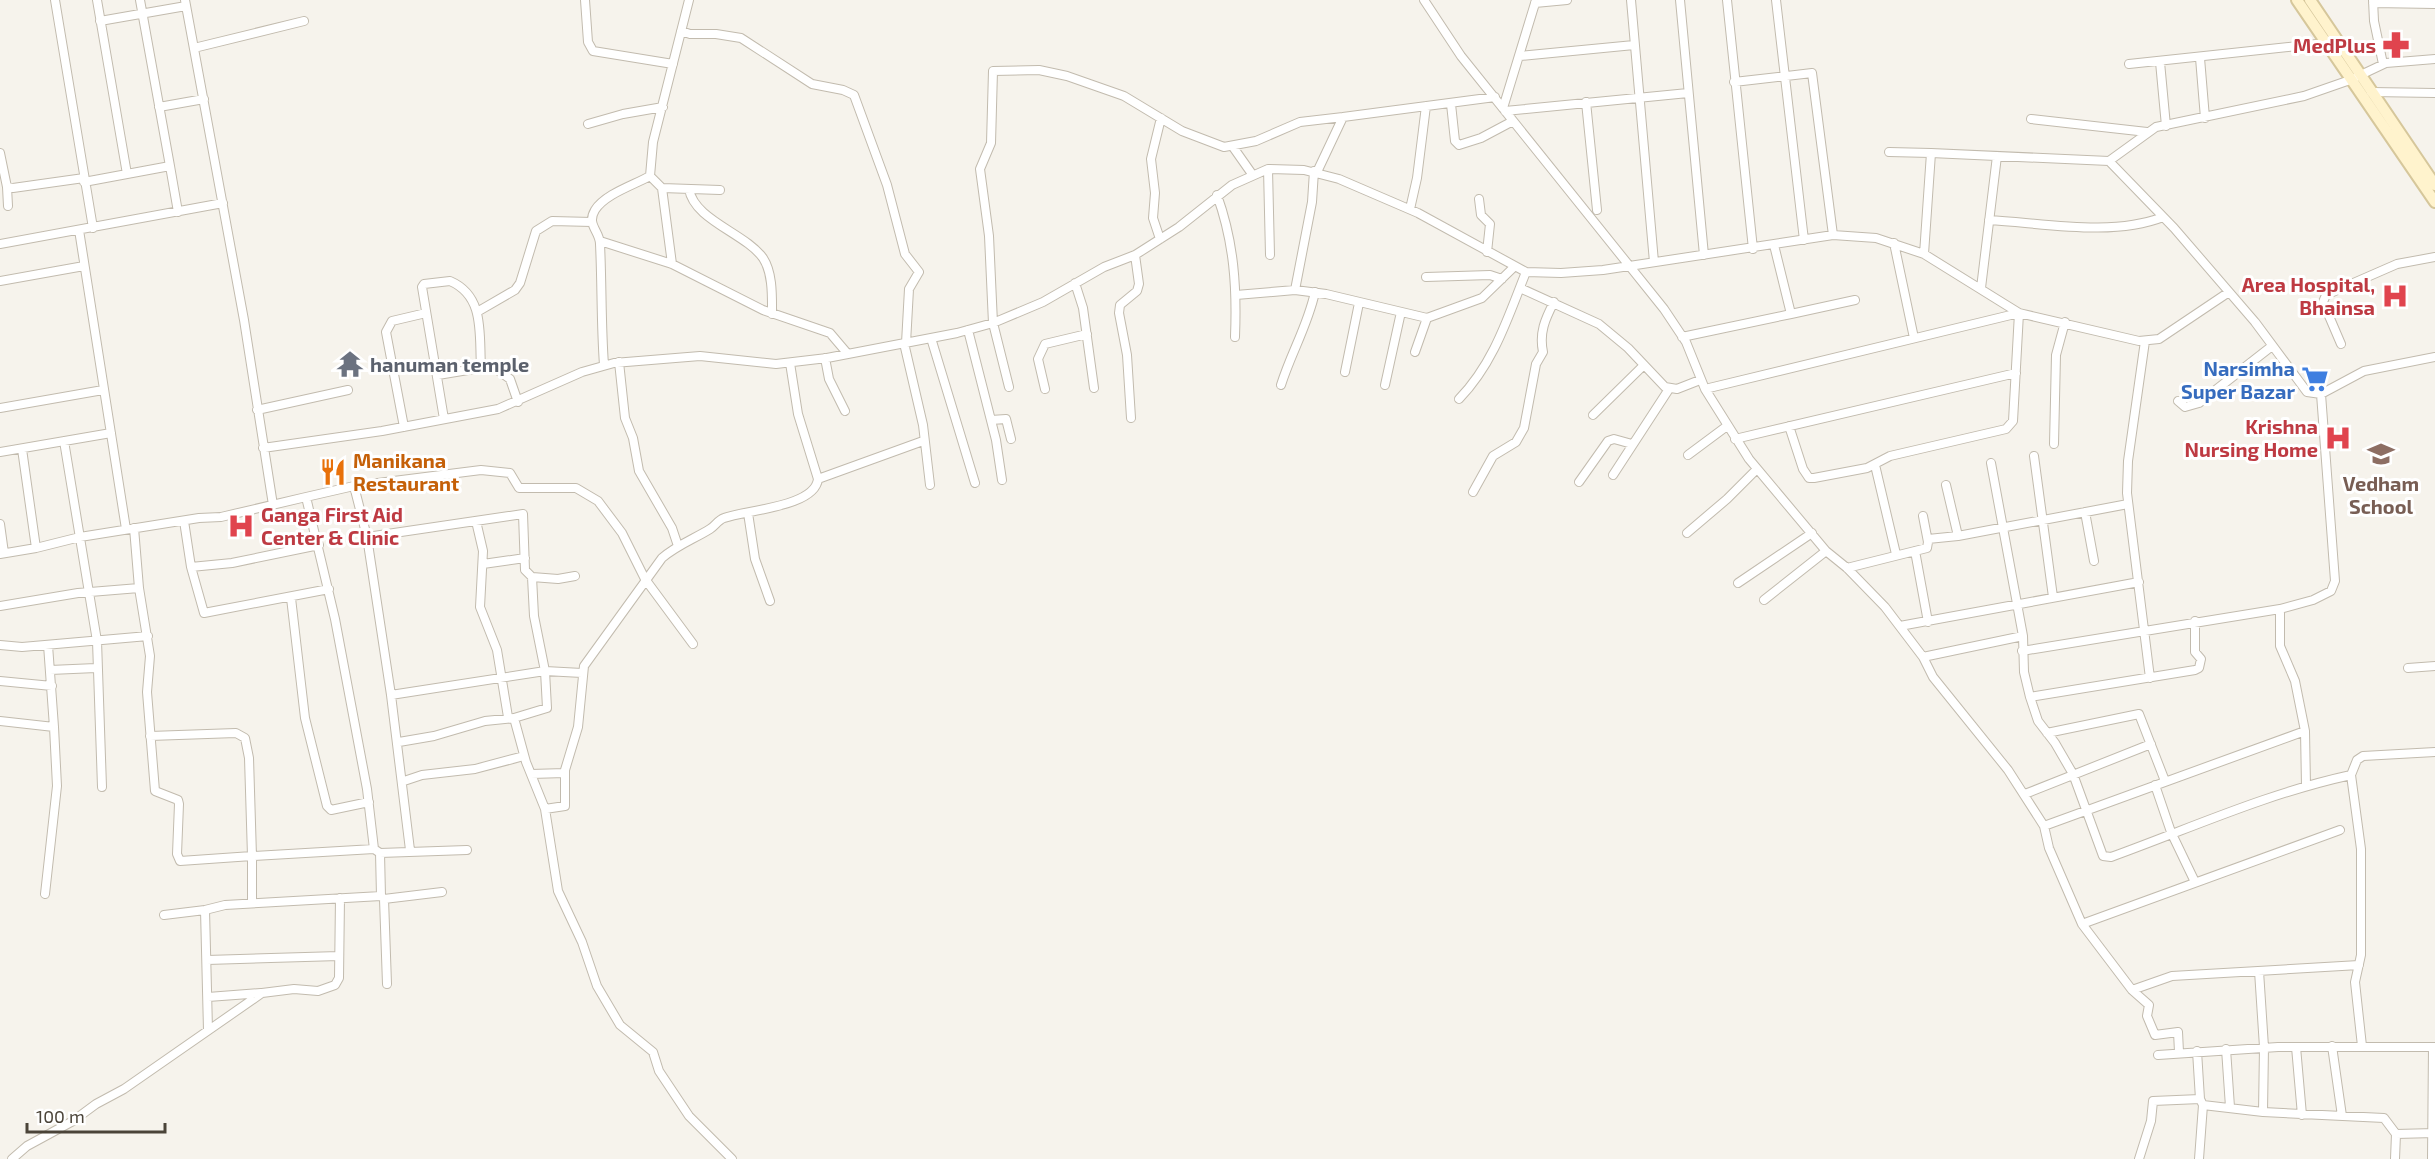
<svg xmlns="http://www.w3.org/2000/svg" width="2435" height="1159" viewBox="0 0 2435 1159" font-family="'Exo 2',sans-serif">
<style>
.lines{fill:none;stroke-linecap:round;stroke-linejoin:round}
.street-casing{stroke:#c2bbae;stroke-width:10}
.secondary-casing{stroke:#d6c79b;stroke-width:14}
.street{stroke:#fff;stroke-width:8}
.secondary{stroke:#fff3cd;stroke-width:10}
.labels{text-anchor:middle;dominant-baseline:central;stroke-width:6;stroke-linejoin:round;paint-order:stroke}
.health-label{font-size:20px;font-weight:bold;fill:#be3a42;stroke:#fff;text-anchor:end}
.worship-label{font-size:20px;font-weight:bold;fill:#5b616d;stroke:#fff;text-anchor:start}
.shop-label{font-size:20px;font-weight:bold;fill:#366cbe;stroke:#fff;text-anchor:end}
.food-label{font-size:20px;font-weight:bold;fill:#c56008;stroke:#fff;text-anchor:start}
.education-label{font-size:20px;font-weight:bold;fill:#785e54;stroke:#fff}
</style>
<rect width="100%" height="100%" fill="#f6f3ec"/>
<g class="lines">
<defs>
<path id="street" d="M55,0l38,228
M97,0l30,174
M140,0l30,166
M185,0l59,320 29,185
M585,0l3,42 5,9 80,13
M689,0l-36,142 -3,34 12,12 58,2
M1424,0l37,56 203,253 22,33 19,47 44,70 77,92 21,17 38,39 38,50 10,20 75,93 36,56 5,22 33,76 50,66 17,15 -2,11 8,19 23,-3 1,20
M1631,0l23,262
M1680,0l24,255
M1727,0l26,249
M1776,0l28,240
M2373,0l1,21 9,43
M1535,3l32,-3
M2373,3l62,1
M100,21l86,-15
M681,31l9,3h26l25,4 71,46 31,6 11,5 33,90 18,69 14,18 -10,17 -3,54
M194,48l110,-27
M1520,56l114,-11
M2200,58l5,60
M2160,62l6,64
M2129,64l197,-21
M1734,82l78,-9 21,162
M2371,92l64,1
M1586,102l11,108
M1451,104l4,37 4,4 22,-7 32,-17
M159,107l45,-8
M1503,108l33,-108
M1505,111l183,-18
M2031,119l116,13
M588,124l35,-10 40,-7
M1233,147l19,27
M1889,152l42,1
M0,153l7,34 6,1 71,-10
M2109,161l65,67 81,94 52,70 14,2 43,-23 71,-14
M1268,169l2,86
M1317,172l26,-55 152,-20
M84,182l86,-16 8,46
M7,187l1,19
M662,188l10,76
M689,189c5,31 56,44 74,69 10,15 9,39 9,56
M1217,195c17,47 20,92 18,142
M1479,199l2,16 9,9 -3,28
M1410,209l7,-31 9,-72
M1989,220c54,3 123,17 174,-3
M79,230l47,299
M1160,239l-7,-21 2,-25 -4,-34 10,-41
M600,241l72,23 91,46 67,23 17,20
M1894,243l20,95
M0,244l223,-41
M1924,254l7,-101 178,8 47,-34 148,-31 46,-16 36,-17 49,-4
M1426,277l64,-2 12,4
M0,281l84,-15
M1075,283l8,25 11,80
M1520,288l79,36 29,24 37,39 12,2 23,-9
M1981,288l16,-132
M1295,290l31,4 101,24 55,-20 32,-31
M1236,295l59,-5 17,-88 2,-31
M477,312l38,-22 5,-7 16,-52 16,-10 40,1
M1791,314l64,-14
M968,330l28,110 6,40
M1682,337l109,-23 -17,-69
M931,338l44,145
M2145,341l-17,120 -1,32 23,185
M904,343l19,82 7,60
M2341,344l-18,-42 3,-7 71,-31 38,-7
M1415,352l12,-34
M825,358l4,21 16,32
M619,362l6,56 8,20 6,33 33,57 6,18
M790,363l8,51 20,65 105,-38
M604,365c-3,-41 -2,-81 -4,-121 0,-13 -14,-19 -5,-34 10,-16 39,-25 55,-34
M1345,372l14,-69
M438,375l54,-9 18,13 8,23
M1281,385c10,-32 27,-60 34,-93
M1385,385l16,-73
M1009,387l-16,-64 -4,-87 -9,-67 11,-26 2,-72 46,-1 28,6 57,20 58,35 42,16 32,-6 44,-19 43,-5
M1045,389l-7,-30 7,-15 42,-10
M1705,389l314,-76
M1459,399c35,-36 49,-82 67,-127
M2178,401l7,6 14,-4 73,-57
M0,408l103,-18
M257,410l91,-20
M1593,415l51,-50
M1131,418l-4,-63 -8,-42 1,-8 17,-14 2,-7 -4,-29
M444,419l-22,-132 2,-3 26,-3c35,15 29,53 31,85
M991,420l15,-1 5,20
M1789,426l14,43 6,9h5l53,-10 23,-12 116,-27 7,-8 6,-108
M404,427l-18,-95 6,-11 34,-8
M1735,439l281,-66
M64,441l33,200 5,146
M2054,444l2,-89 9,-33
M263,448l119,-17 116,-22 84,-37 32,-9 86,-7 76,8 51,-6 130,-25 36,-10 50,-21 61,-35 31,-12 44,-28 53,-42 36,-16 36,1 35,9 79,34 108,59 35,1 42,-3 230,-35 43,3 48,16 95,59 120,28 20,-2 70,-47
M22,449l14,99
M0,452l111,-19
M1688,455l39,-29
M2034,456l19,141
M1991,463l32,173 1,36 6,25 8,24 17,22 18,31 30,82 8,1c80,-29 157,-64 240,-82
M1875,465l21,89
M1613,475l56,-86
M1579,482l29,-41 6,-2 18,5
M1946,485l12,51
M354,486l13,51 156,-23 2,56 7,7 2,39 11,55 37,2
M1473,492l20,-36 23,-14 8,-14 12,-64 7,-12c-4,-19 2,-33 11,-50
M306,497l48,-11 127,-16 29,3 9,15h57l22,13 24,32 23,46 48,65
M2085,512l9,49
M748,513l7,46 15,42
M184,521l7,46 41,-4 87,-18
M476,521l7,30 -3,56 17,43 11,67
M0,524l4,29
M134,528l5,60 11,68 -3,36 8,99 23,9 1,4 -2,50 3,7 72,-5v47
M1687,533l40,-34 30,-30
M367,537l24,158 154,-24 2,37 -33,10
M1928,539l30,-3 170,-32
M1915,551l13,71
M0,554l36,-6 44,-11 119,-19 22,-1 85,-20 29,122 32,170 7,60
M483,564l42,-6
M191,567l13,46 125,-24
M1847,568l80,-20 1,-6 -5,-26
M532,577l26,2 17,-3
M1738,583l74,-50
M291,598l14,120 22,88 4,4 38,-8
M1764,600l62,-49
M0,606l78,-13 61,-5
M2280,609v37l15,35 10,50
M1900,626l239,-44
M0,645l22,2 126,-11
M2022,651l258,-42 33,-9 18,-9 4,-10 -14,-187
M1923,657l100,-21
M2408,668l27,-2
M50,670l46,-2
M0,681l52,5
M391,695l19,155
M2030,697l165,-27 4,-2 2,-9 -6,-7v-31
M0,721l54,6 -6,-82
M2047,733l92,-19 26,67
M150,736l86,-3 9,5 4,20 3,98 122,-7 6,4 87,-3
M399,742l35,-6 51,-15 29,-3 12,44 19,47 13,82 24,51 15,44 23,39 33,27 6,19 30,45 43,43
M531,774l34,-1
M404,781l18,-6 53,-6 49,-13
M2155,785l16,47 24,50
M2025,794l126,-50
M545,809l20,-3v-36l13,-43 6,-61 78,-108c15,-13 32,-19 48,-29 5,-3 8,-9 14,-11 22,-8 91,-11 94,-39
M2044,826l261,-95 1,55
M380,853l1,43
M45,894l12,-108 -3,-59
M384,899l3,85
M205,910l3,120
M164,915l41,-5 20,-5 156,-9 3,3 58,-7
M2082,924l258,-94
M207,960l132,-4
M2259,971l5,76 -1,65
M2132,990l40,-14 187,-11
M208,997l53,-4
M2332,1046l10,70
M2362,1046l-7,-64 6,-27v-106l-10,-74 6,-15 6,-4 72,-4
M2296,1047l6,68
M2226,1049l4,58
M2197,1051l3,48
M2158,1055l120,-8h157
M2396,1134l39,-1
M12,1159l15,-13 46,-25 23,-17 28,-15 138,-96 32,-4 24,2 17,-6 4,-7 1,-80
M2139,1159l12,-38 2,-20 47,-2 3,6 60,7 121,6 12,16 -1,25
M2199,1159l4,-54
M2432,1159l1,-112"/>
<path id="secondary" d="M2297,0l138,202
M2310,0l125,185"/>
</defs>
<use href="#street" class="street-casing"/>
<use href="#secondary" class="secondary-casing"/>
<use href="#street" class="street"/>
<use href="#secondary" class="secondary"/>
</g>
<defs>
<symbol id="pharmacy-bare" viewBox="-9 -9 18 18"><path d="M-2-6h4v4h4v4h-4v4h-4v-4h-4v-4h4Z" fill="#e0444e" stroke="#fff" stroke-width="2.5" paint-order="stroke"/></symbol>
<symbol id="hospital-bare" viewBox="-9 -9 18 18"><path d="M-5-5h3v3.5h4V-5h3V5h-3V1.5h-4V5h-3Z" fill="#e0444e" stroke="#fff" stroke-width="2.5" paint-order="stroke"/></symbol>
<symbol id="temple-bare" viewBox="-9 -9 18 18"><path d="M0-6L5-2H3V0L6.5 2.5H4V6H1.5V3h-3V6H-4V2.5H-6.5L-3 0V-2H-5Z" fill="#6b7280" stroke="#fff" stroke-width="2.5" paint-order="stroke"/></symbol>
<symbol id="supermarket-bare" viewBox="-9 -9 18 18"><path d="M-6-5.5h2.5l.6 2H6L4.5 2H-2.5L-4.4-4H-6ZM-1.5 3.2a1.3 1.3 0 1 0 .1 0ZM3 3.2a1.3 1.3 0 1 0 .1 0Z" fill="#3f7fe0" stroke="#fff" stroke-width="2.5" paint-order="stroke"/></symbol>
<symbol id="school-bare" viewBox="-9 -9 18 18"><path d="M0-5L7-2L0 1L-7-2ZM-4 1L0 2.5L4 1V4Q0 6-4 4Z" fill="#8d6e63" stroke="#fff" stroke-width="2.5" paint-order="stroke"/></symbol>
<symbol id="restaurant-bare" viewBox="-9 -9 18 18"><path d="M-5-6h1v4h1v-4h1v4h1v-4h1v5L-1.5 .5V6h-2V.5L-5-1ZM5-6V6H3V1.5H1.5Q1.5-4 5-6Z" fill="#e8710a" stroke="#fff" stroke-width="2.5" paint-order="stroke"/></symbol>
</defs>
<g fill-rule="evenodd">
<use href="#pharmacy-bare" x="2377" y="26" width="38" height="38"/>
<use href="#hospital-bare" x="2376" y="277" width="38" height="38"/>
<use href="#temple-bare" x="331" y="345" width="38" height="38"/>
<use href="#supermarket-bare" x="2296" y="360" width="38" height="38"/>
<use href="#hospital-bare" x="2319" y="419" width="38" height="38"/>
<use href="#school-bare" x="2362" y="435" width="38" height="38"/>
<use href="#restaurant-bare" x="314" y="453" width="38" height="38"/>
<use href="#hospital-bare" x="222" y="507" width="38" height="38"/>
</g>
<g class="labels">
<g class="health-label">
<text x="2376" y="45">MedPlus</text>
<text x="2375" y="284">Area Hospital,<tspan x="2375" dy="23">Bhainsa</tspan></text>
<text x="2318" y="426">Krishna<tspan x="2318" dy="23">Nursing Home</tspan></text>
<text x="261" y="514" text-anchor="start">Ganga First Aid<tspan x="261" dy="23">Center &amp; Clinic</tspan></text>
</g>
<g class="worship-label">
<text x="370" y="364">hanuman temple</text>
</g>
<g class="shop-label">
<text x="2295" y="368">Narsimha<tspan x="2295" dy="23">Super Bazar</tspan></text>
</g>
<g class="food-label">
<text x="353" y="460">Manikana<tspan x="353" dy="23">Restaurant</tspan></text>
</g>
<g class="education-label">
<text x="2381" y="483">Vedham<tspan x="2381" dy="23">School</tspan></text>
</g>
</g>
<path d="M27 1123v9h138v-9" fill="none" stroke="#4b4439" stroke-width="3"/>
<text x="36" y="1123" font-size="18" fill="#4b4439" stroke="#ffffff" stroke-width="4.5" paint-order="stroke">100 m</text>
</svg>
